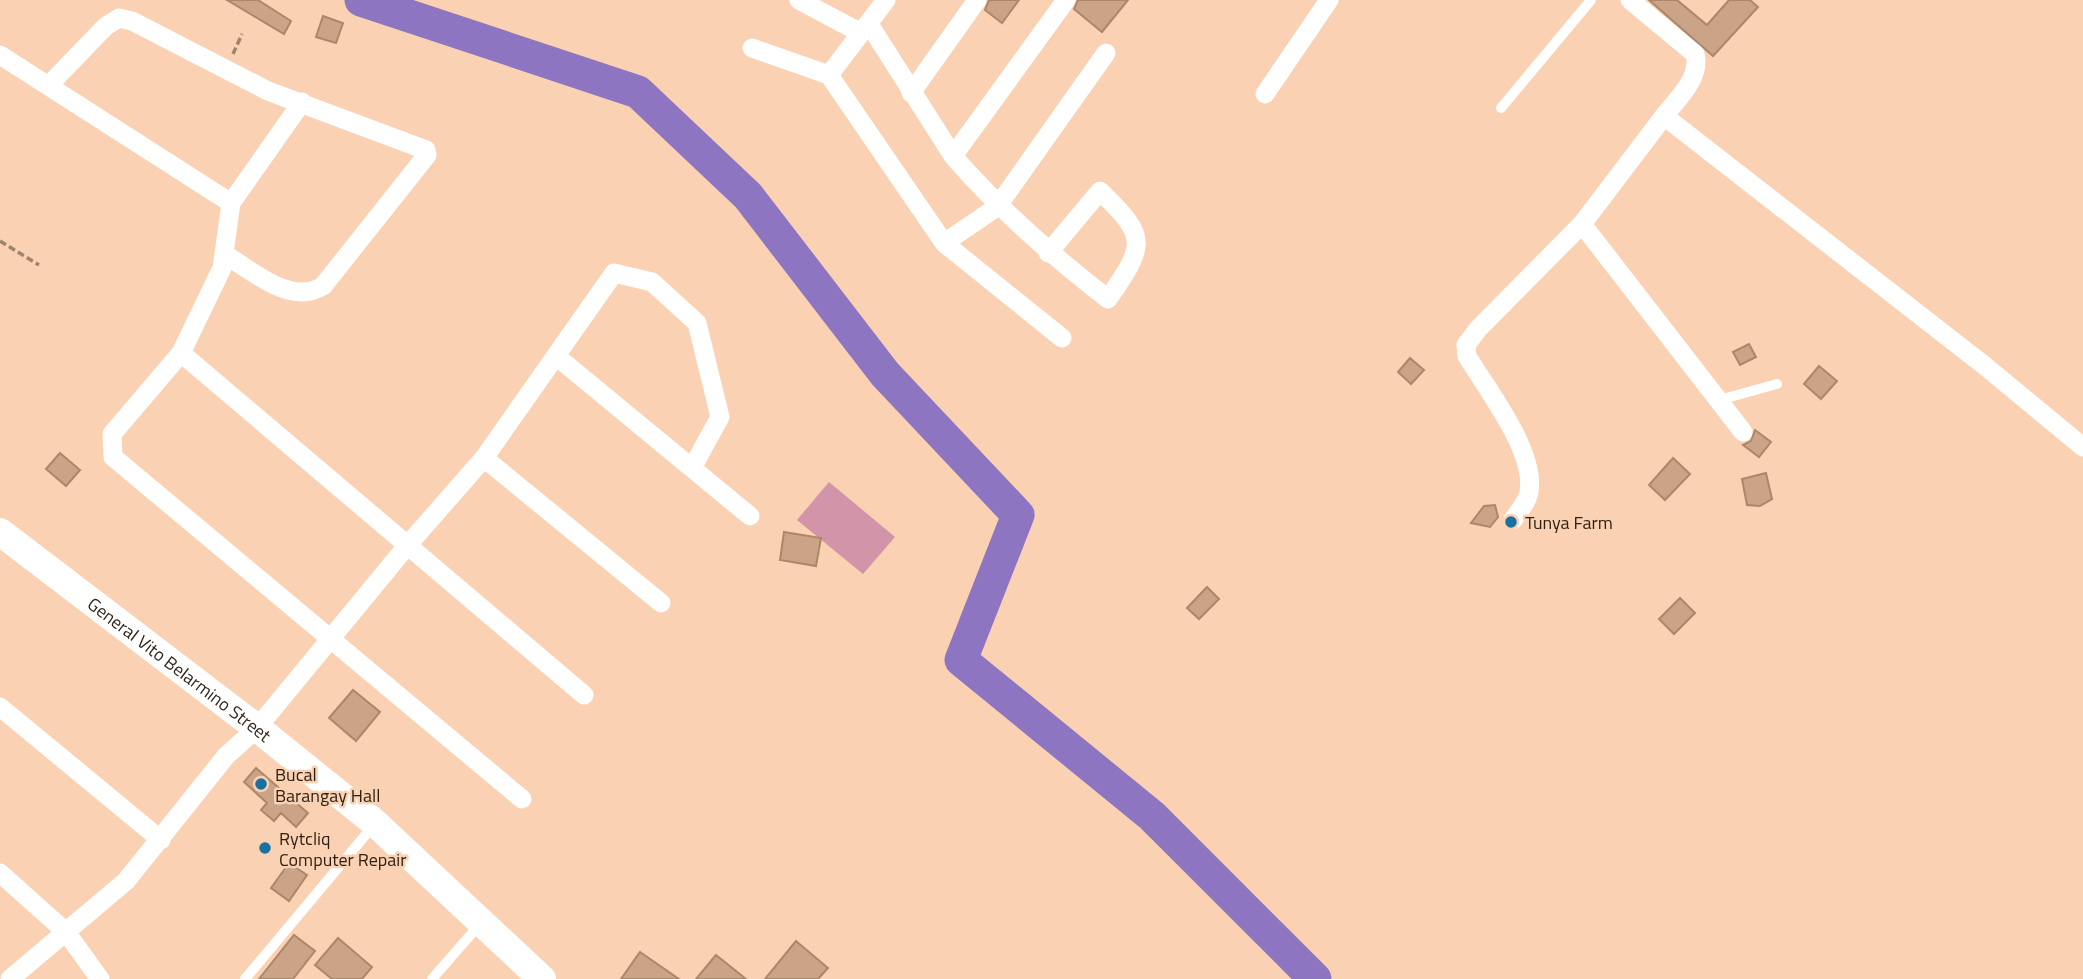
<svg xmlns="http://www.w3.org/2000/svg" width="2083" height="979" viewBox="0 0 2083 979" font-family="'Titillium Web',sans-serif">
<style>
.green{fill:#d294a8}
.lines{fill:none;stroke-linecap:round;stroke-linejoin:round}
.river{stroke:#8e75c2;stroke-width:33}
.building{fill:#cba386;stroke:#ad876a;stroke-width:2}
.path{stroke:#a0836c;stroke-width:3.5;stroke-dasharray:7 3.5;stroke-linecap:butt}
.lane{stroke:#fff;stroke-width:10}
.street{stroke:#fff;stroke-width:19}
.secondary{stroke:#fff;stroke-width:28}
.poi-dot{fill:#1871a0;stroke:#fad1b2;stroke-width:2.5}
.labels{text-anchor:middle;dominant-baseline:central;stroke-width:5;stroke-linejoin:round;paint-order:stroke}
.poi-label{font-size:18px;fill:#2e1f13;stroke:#fad1b2;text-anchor:start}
.street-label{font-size:18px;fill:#2e1f13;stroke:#fad1b2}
</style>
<rect width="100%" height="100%" fill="#fad1b2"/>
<path class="green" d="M829,482l66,55 -32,37 -66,-54z"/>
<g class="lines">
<path class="river" d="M361,0l277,92 110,104 137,178 133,141 -57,145 191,156 163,163"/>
</g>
<path class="building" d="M227,0h31l33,21 -7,13z
M989,0h30l-17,23 -17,-13z
M1078,0h50l-26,32 -28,-23z
M1649,0h28l30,25 22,-25h21l8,7 -45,49z
M323,16l20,7 -7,20 -20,-6z
M1749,344l7,13 -16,8 -7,-13z
M1410,358l14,12 -13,14 -13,-12z
M1819,366l18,15 -16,18 -17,-15z
M1755,430l16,12 -12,15 -16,-12 8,-4z
M60,453l20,17 -14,16 -20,-17z
M1673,458l17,16 -25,26 -16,-15z
M1766,473l6,26 -12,7 -13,-1 -5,-26z
M1495,505l3,12 -8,10 -19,-4 13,-17z
M784,532l37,6 -5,28 -36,-6z
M1207,587l12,12 -20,20 -12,-11z
M1680,598l15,15 -21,21 -15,-15z
M353,690l27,22 -24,29 -27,-23z
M256,768l52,45 -12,14 -15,-14 -7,8 -13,-11 6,-7 -23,-21z
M289,863l18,12 -18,26 -18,-13z
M294,935l21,16 -22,28h-34z
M338,938l34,29 -10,12h-30l-17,-14z
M796,941l32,27 -10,11h-53z
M640,952l39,27h-58z
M716,955l30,24h-50z"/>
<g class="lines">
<path class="path" d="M233,54l9,-20
M0,241l39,24"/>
<path class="lane" d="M1501,108l90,-108
M1719,400l58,-16
M245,979l128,-153
M432,979l48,-55"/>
<path class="street" d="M799,0l62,33
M1630,0l65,54c6,24 -17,44 -31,62l321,250 98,81
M869,24l84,132 113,-156
M752,48l77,27 115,168 118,95
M0,55l231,148
M829,75l57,-75
M48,86l58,-60 13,-8 13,3 136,70 158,59 1,5 -104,131c-33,20 -70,-15 -99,-32
M911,93l66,-93
M1265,94l64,-94
M302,102l-71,101 -9,65 -41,85 -69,81 1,23 409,342
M953,156c47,54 98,99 155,143 37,-54 41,-61 -8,-108l-52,62
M1582,224l161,208
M944,243l53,-36 109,-154
M181,353l403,342
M556,356l194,160
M484,458l177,145
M1513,520c5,-8 15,-19 16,-28 7,-41 -42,-102 -62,-136l-1,-11 12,-16 104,-105 82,-108
M0,707l161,133
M0,873l66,59 34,47
M10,979l116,-98 100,-125 31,-28 149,-181 78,-89 130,-185 38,9 45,41 23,94 -28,51"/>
<path class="secondary" id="s1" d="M0,532l257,196 118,95 167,156"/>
</g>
<g class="poi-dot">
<circle cx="1511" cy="522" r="7"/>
<circle cx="261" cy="784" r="7"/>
<circle cx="265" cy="848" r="7"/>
</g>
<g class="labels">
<g class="poi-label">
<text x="1525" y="522">Tunya Farm</text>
<text x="275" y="774">Bucal<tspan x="275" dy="21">Barangay Hall</tspan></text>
<text x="279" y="838">Rytcliq<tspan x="279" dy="21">Computer Repair</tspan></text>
</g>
<g class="street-label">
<text stroke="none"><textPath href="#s1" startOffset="226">General Vito Belarmino Street</textPath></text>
</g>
</g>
</svg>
